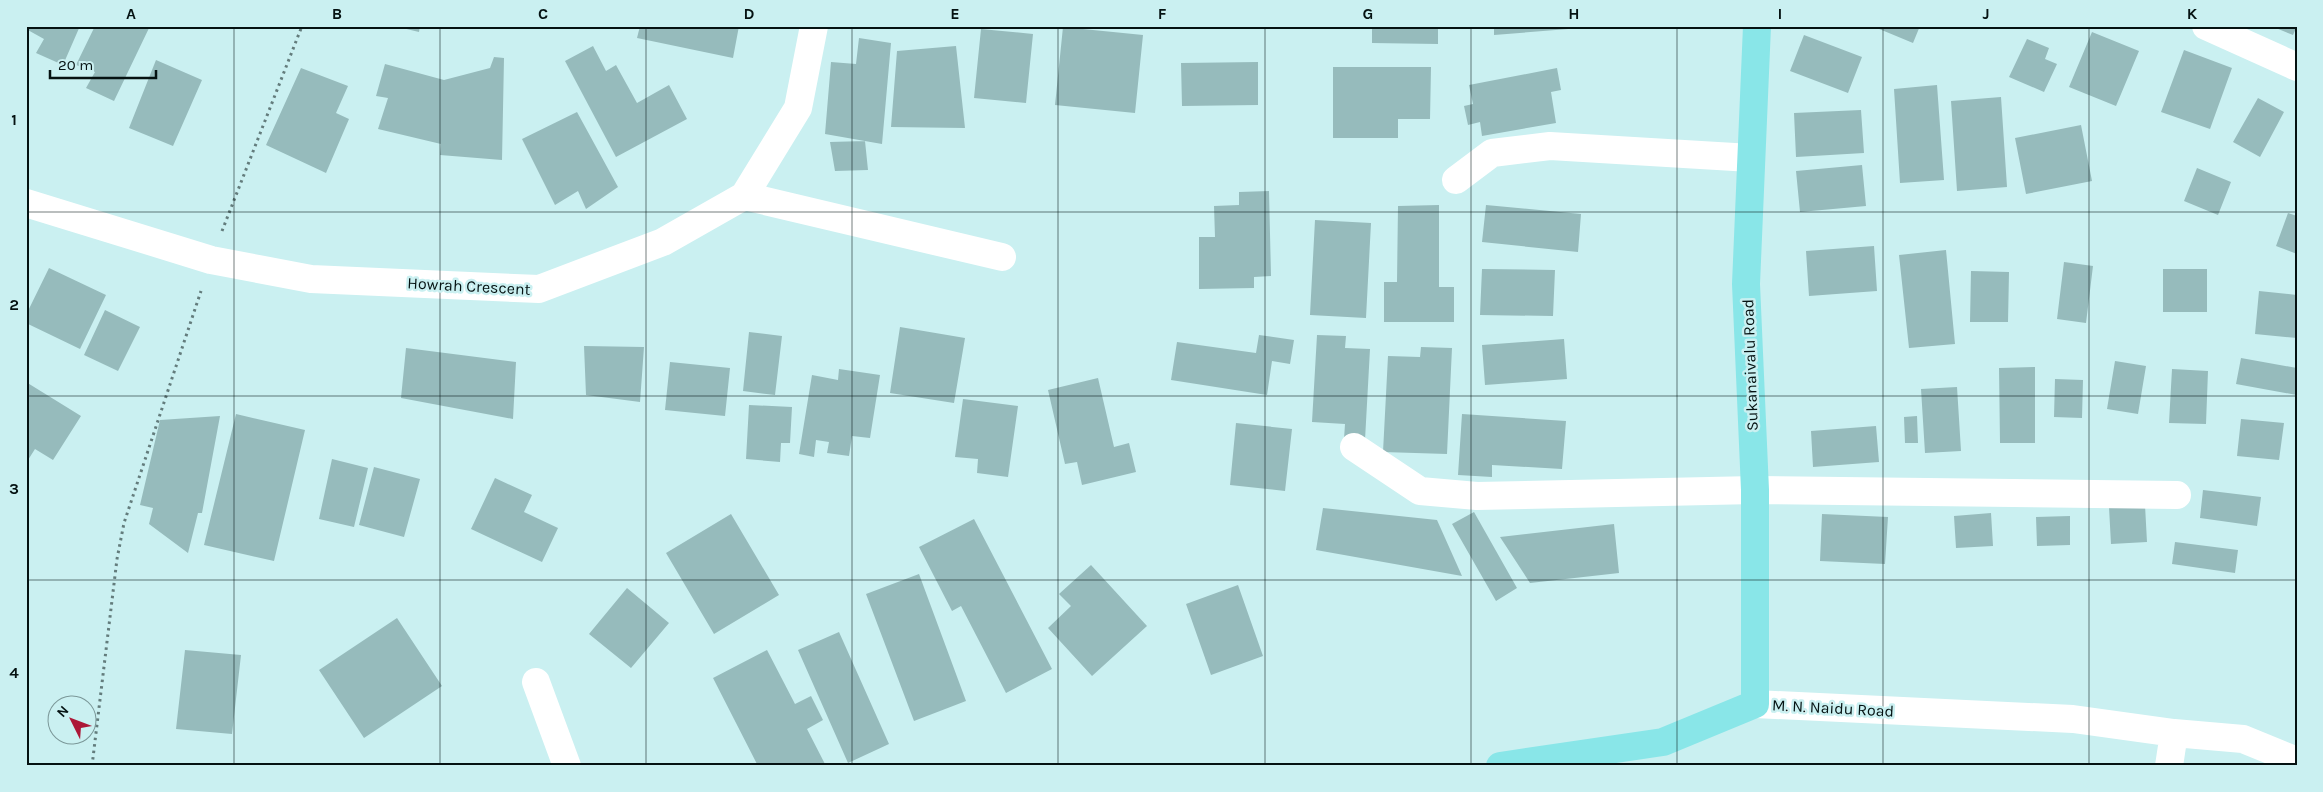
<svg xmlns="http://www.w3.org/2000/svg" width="2323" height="792" viewBox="0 0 2323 792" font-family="Karla,sans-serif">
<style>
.building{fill:#96bbbc}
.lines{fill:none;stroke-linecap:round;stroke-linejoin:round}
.path{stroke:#637c7c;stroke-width:3;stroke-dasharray:2.5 4;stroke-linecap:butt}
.minor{stroke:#fff;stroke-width:28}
.major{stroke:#89e6e8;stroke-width:28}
.grid{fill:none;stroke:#051212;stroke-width:1;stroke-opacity:0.55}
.labels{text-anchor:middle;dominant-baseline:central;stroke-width:5;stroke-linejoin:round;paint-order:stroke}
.street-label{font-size:16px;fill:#051212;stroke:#caf0f1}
.neatline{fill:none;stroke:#051212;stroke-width:2}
.grid-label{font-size:16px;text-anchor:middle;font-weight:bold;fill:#051212}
</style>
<rect width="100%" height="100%" fill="#caf0f1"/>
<path class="building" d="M26,26h54l-17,39 -27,-12 8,-14 -18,-10z
M95,26h55l-36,75 -28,-13 9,-16 -19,-7z
M394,26h26l-1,6z
M640,26h99l-6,32 -96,-20z
M1372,26h66v18l-66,-1z
M1494,26h87v2l-87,7z
M1872,26h48l-7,17z
M2271,26h26l-4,9z
M1063,27l80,8 -8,78 -80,-8z
M981,29l52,5 -7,69 -52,-5z
M2092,32l47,19 -23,55 -47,-19z
M1804,35l58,22 -14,36 -58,-22z
M859,38l32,5 -9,101 -57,-10 6,-72 25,2z
M2027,39l22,9 -4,11 12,5 -13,28 -35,-15z
M593,46l13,25 10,-6 21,38 32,-18 18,34 -71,38 -51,-96z
M956,46l9,82 -74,-1 6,-76z
M2184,50l48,18 -22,61 -49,-17z
M494,57l10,1 -2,102 -62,-5 1,-11 -63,-15 10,-31 -12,-2 9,-32 59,16 46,-12z
M156,60l46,20 -29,66 -44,-18z
M1258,62v43l-76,1 -1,-43z
M1333,67h98l-1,52h-32v19h-65z
M301,68l47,18 -12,27 13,6 -23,54 -60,-28z
M1557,68l4,22 -10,2 5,31 -74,13 -2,-14 -12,3 -4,-19 9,-2 -4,-19z
M1937,85l7,95 -44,3 -6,-94z
M2001,97l6,90 -50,4 -6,-90z
M2258,98l26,14 -24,45 -27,-15z
M1861,110l3,43 -68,4 -2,-44z
M577,112l41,75 -32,22 -8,-18 -23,14 -33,-66z
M2081,125l11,56 -66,13 -11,-56z
M865,141l3,29 -33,1 -5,-29z
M1862,165l4,41 -66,6 -4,-41z
M2197,168l34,14 -13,33 -34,-14z
M1269,191l2,85 -17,1v11l-55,1v-52h16l-1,-31 25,-1v-13z
M1439,205v82h15v35h-70v-40h13l1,-76z
M1486,205l95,9 -3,38 -96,-10z
M2288,213l9,3v38l-21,-8z
M1315,220l56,3 -5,95 -56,-3z
M1874,246l3,45 -68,5 -3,-45z
M1946,250l9,94 -46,4 -10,-93z
M2064,262l29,4 -7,57 -29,-4z
M49,268l57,27 -26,54 -54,-26v-8z
M1482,269l73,1 -2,46 -73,-1z
M2163,269h44v43h-44z
M1971,271l38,1 -1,50h-38z
M2259,291l38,4v43l-42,-4z
M105,310l35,17 -22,44 -34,-16z
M900,327l65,11 -11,65 -64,-10z
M749,332l33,4 -7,59 -32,-4z
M1259,335l35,5 -4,24 -18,-3 -5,34 -96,-15 6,-38 79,11z
M1317,335l29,1 -1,12 25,1 -5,91 -21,-1 1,-15 -33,-2z
M1564,339l3,40 -82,6 -3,-40z
M584,346l60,1 -4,55 -54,-7z
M1421,347l31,1 -5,106 -64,-2 5,-96 32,1z
M406,348l110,14 -3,57 -112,-21z
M2241,358l56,10v27l-61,-11z
M2115,361l31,5 -8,48 -31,-5z
M670,362l60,6 -5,48 -60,-6z
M2035,367v76h-35l-1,-75z
M839,369l41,6 -10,63 -18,-2 -3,20 -22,-3 2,-11 -13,-2 -2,17 -15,-3 13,-79 26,5z
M2172,369l36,2 -2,53 -37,-1z
M1098,378l16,69 15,-4 7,29 -54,13 -5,-23 -12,2 -17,-74z
M2055,379l28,1 -1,38 -28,-1z
M26,382l55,34 -28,44 -18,-11 -7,11 -2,-1z
M1957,387l4,64 -36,2 -4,-64z
M963,399l55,7 -10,71 -31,-4 1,-14 -23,-2z
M749,405l43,2 -2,36h-9l-1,19 -34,-3z
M236,414l69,16 -31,131 -70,-16z
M1462,414l104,7 -4,48 -70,-4v12l-34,-2z
M220,416l-18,97h-4l-10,40 -39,-29 4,-16 -13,-3 20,-85z
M1917,416l1,27h-13l-1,-26z
M2241,419l43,4 -5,37 -42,-4z
M1236,423l56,6 -7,62 -55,-6z
M1876,426l3,36 -66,5 -2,-36z
M332,459l36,9 -14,59 -35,-8z
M374,467l46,12 -16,58 -45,-12z
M495,478l37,17 -8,17 34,16 -16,34 -71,-33z
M2203,490l58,7 -4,29 -57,-8z
M2145,505l2,37 -36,2 -2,-37z
M1323,508l114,12 25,56 -146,-26z
M1474,512l43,76 -21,13 -44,-77z
M1991,513l2,33 -37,2 -2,-32z
M731,514l48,81 -65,39 -48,-81z
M1822,514l66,3 -3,47 -65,-3z
M2070,516v29l-33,1 -1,-29z
M974,519l78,150 -46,24 -45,-87 -9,5 -33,-64z
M1614,524l5,49 -89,10 -30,-46z
M2175,542l63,8 -3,23 -63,-9z
M1091,565l56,61 -55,50 -44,-48 23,-22 -12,-12z
M919,574l47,127 -52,20 -48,-127z
M1238,585l25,71 -52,19 -25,-71z
M627,588l42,35 -38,45 -42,-34z
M397,618l45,68 -78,52 -45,-68z
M839,632l50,112 -41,19 -50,-113z
M185,650l56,5 -9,79 -56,-5z
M767,650l28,54 16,-8 12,24 -16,9 19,37h-68l-45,-88z"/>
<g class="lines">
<path class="path" d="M222,231l80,-205
M92,766l25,-207 7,-36 77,-232"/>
<path class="minor" d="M2206,26l91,41
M1456,180l36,-27 58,-7 201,12
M744,196l258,61
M26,203l185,57 100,19 228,10 124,-47 81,-46 54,-88 16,-82
M1354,447l66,44 57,5 278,-6 422,5
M536,682l31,84
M1755,704l318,15 101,14 69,6 54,22
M2169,766l5,-33"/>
<path class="major" d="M1500,766l163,-24 92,-38v-214l-9,-206 11,-258"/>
</g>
<path class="grid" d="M234,26v740M440,26v740M646,26v740M852,26v740M1058,26v740M1265,26v740M1471,26v740M1677,26v740M1883,26v740M2089,26v740M26,212h2271M26,396h2271M26,580h2271"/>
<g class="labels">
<g class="street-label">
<text transform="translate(469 286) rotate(3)">Howrah Crescent</text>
<text transform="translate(1750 365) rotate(-92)">Sukanaivalu Road</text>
<text transform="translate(1833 708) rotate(3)">M. N. Naidu Road</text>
</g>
</g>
<rect width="2323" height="792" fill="none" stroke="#caf0f1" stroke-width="55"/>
<g transform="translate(72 720) rotate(312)"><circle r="24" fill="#caf0f1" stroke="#7b9798"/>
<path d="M0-4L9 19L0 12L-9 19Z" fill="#ac1737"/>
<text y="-8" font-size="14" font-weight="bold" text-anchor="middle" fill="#051212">N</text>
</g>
<path d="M50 70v8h106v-8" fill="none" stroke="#051212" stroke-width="2.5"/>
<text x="58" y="70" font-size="15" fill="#051212" stroke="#caf0f1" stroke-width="4" paint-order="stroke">20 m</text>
<rect x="28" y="28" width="2268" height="736" class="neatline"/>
<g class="grid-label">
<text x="131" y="19">A</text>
<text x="337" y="19">B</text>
<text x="543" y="19">C</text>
<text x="749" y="19">D</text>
<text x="955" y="19">E</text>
<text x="1162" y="19">F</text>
<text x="1368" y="19">G</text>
<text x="1574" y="19">H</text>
<text x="1780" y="19">I</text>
<text x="1986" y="19">J</text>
<text x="2192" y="19">K</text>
<text x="14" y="125">1</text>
<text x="14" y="310">2</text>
<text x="14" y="494">3</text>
<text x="14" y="678">4</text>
</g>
</svg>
